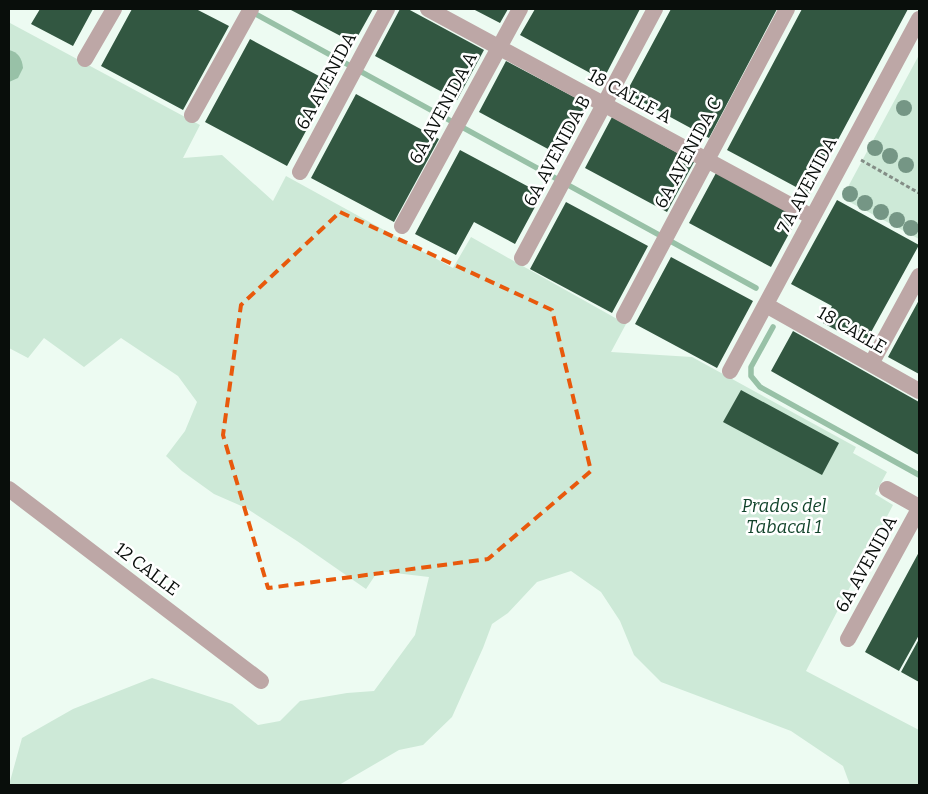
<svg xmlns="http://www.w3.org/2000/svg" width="928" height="794" viewBox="0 0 928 794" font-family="Bitter,serif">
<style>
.green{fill:#cde9d7}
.water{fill:#98c1a7}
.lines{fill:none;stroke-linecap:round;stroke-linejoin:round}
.stream{stroke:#98c1a7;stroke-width:5.5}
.building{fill:#325741}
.path{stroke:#838d86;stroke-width:3;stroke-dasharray:4 2.5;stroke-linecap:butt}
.street{stroke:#bda7a6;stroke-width:16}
.tree{fill:#759685}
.marked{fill:none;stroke:#e8590c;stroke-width:4;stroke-dasharray:10 6;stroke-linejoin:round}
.labels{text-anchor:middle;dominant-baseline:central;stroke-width:5;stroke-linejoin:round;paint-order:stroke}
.street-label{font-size:18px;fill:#090e0b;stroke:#fff}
.park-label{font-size:18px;font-style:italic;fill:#12442b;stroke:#fff}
</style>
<rect width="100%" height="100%" fill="#edfbf2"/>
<path class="green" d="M10,23l190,102 -17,33 39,-3 51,46 13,-25 167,92 18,-31 155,87 -15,28 81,5 164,90 -3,6 34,19 -12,22 18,11 -87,166 113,59v55h-69l-7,-19 -52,-35 -130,-49 -27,-27 -14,-34 -19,-29 -30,-21 -34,11 -29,31 -16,11 -9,24 -31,69 -29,28 -24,5 -60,35h-330l13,-47 51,-29 79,-31 80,26 26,21 22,-4 20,-20 47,-8 27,-2 41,-56 14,-58 -51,-6 -12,18 -69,-48 -51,-33 -32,-14 -32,-23 -16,-15 19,-25 12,-29 -19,-26 -57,-38 -37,29 -40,-29 -16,20 -19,-10v-322z
M919,55v184l-77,-41z"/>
<path class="water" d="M9,50c9,2 13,8 14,18l-5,10 -9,4z"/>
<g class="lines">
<path class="stream" d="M252,12l504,276
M773,327l-22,40v9l9,11 159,88"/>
</g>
<path class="building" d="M40,9h53l-20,37 -42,-22z
M132,9h64l33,17 -46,84 -82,-44z
M289,9h84l-19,34z
M400,9h8l76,41 -27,50 -82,-44z
M473,9h35l-8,14z
M535,9h105l-37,71 -83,-45z
M671,9h106l-68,129 -83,-45z
M802,9h106l-99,185 -82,-44z
M250,39l82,44 -45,83 -82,-44z
M506,61l83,44 -28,51 -82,-44z
M356,94l83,45 -45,83 -83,-44z
M612,117l82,45 -27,50 -82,-44z
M460,150l82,44 -27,50 -41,-22 -18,33 -41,-21z
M716,173l82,44 -27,50 -82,-44z
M837,200l82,45 -55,100 -41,-22 9,-17 -41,-22z
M566,202l82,44 -36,67 -82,-44z
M671,257l82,44 -36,67 -82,-44z
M919,300v74l-31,-17z
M793,331l126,71v53l-148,-84z
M741,390l98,53 -17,32 -99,-53z
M919,552v83l-20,36 -34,-19z
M919,639v43l-18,-10z"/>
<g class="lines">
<path class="path" d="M861,160l58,33"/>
<path class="street" d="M428,9l384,208
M85,59l29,-50
M192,115l59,-106
M300,172l87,-163
M402,226l118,-217
M522,258l133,-249
M766,305l153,86
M624,316l163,-307
M871,364l48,-88
M730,371l189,-352
M9,489l252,192
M887,489l32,18
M848,639l71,-130"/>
</g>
<g class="tree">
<circle cx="904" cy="108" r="8"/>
<circle cx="875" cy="148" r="8"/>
<circle cx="890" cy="156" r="8"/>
<circle cx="906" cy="165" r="8"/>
<circle cx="850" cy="194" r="8"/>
<circle cx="865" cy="203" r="8"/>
<circle cx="881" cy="212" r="8"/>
<circle cx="897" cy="220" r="8"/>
<circle cx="911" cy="228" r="8"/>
</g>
<path class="marked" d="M340,212l212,98 39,161 -103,88 -220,29 -45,-153 18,-130z"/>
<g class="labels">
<g class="street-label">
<text transform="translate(326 81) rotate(-62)">6A AVENIDA</text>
<text transform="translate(630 96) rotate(29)">18 CALLE A</text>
<text transform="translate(443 108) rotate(-62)">6A AVENIDA A</text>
<text transform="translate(557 151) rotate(-62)">6A AVENIDA B</text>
<text transform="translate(688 153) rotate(-62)">6A AVENIDA C</text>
<text transform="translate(807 185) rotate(-62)">7A AVENIDA</text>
<text transform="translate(852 330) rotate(30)">18 CALLE</text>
<text transform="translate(866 564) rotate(-61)">6A AVENIDA</text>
<text transform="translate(147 569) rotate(37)">12 CALLE</text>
</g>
<g class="park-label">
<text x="784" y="506">Prados del<tspan x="784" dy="21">Tabacal 1</tspan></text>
</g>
</g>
<rect width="928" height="794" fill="none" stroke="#090e0b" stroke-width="20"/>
</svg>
